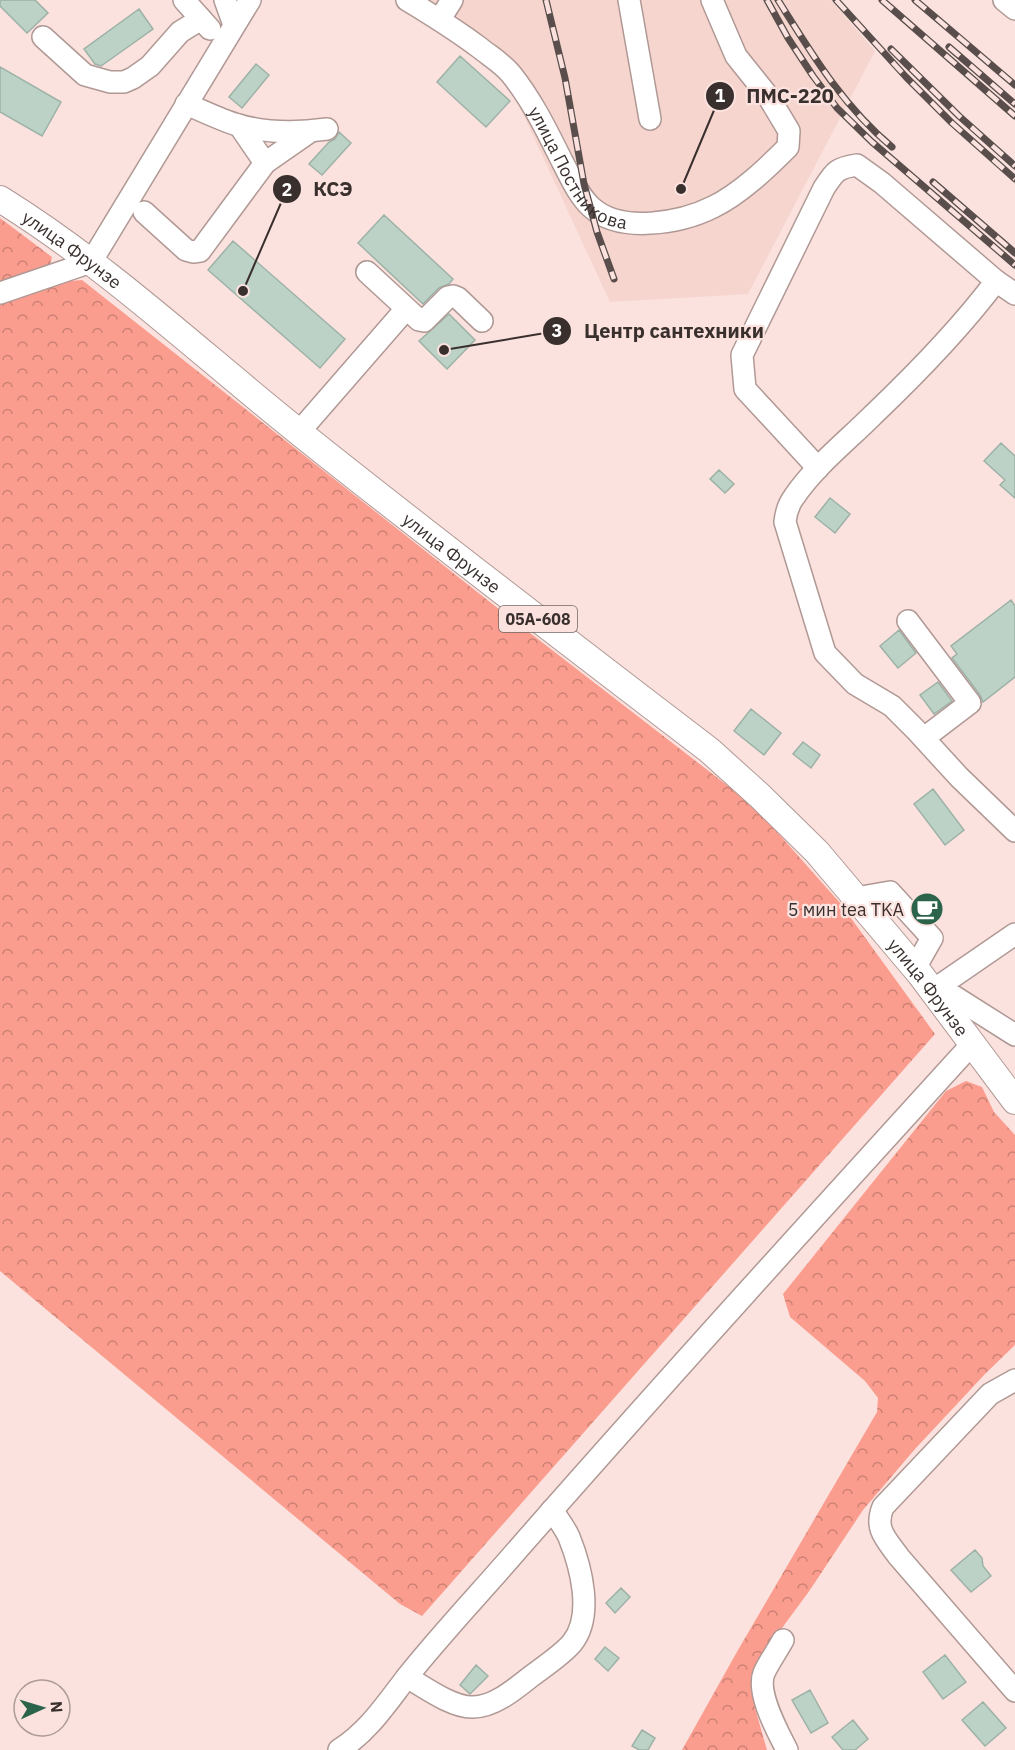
<svg xmlns="http://www.w3.org/2000/svg" width="1015" height="1750" viewBox="0 0 1015 1750" font-family="'IBM Plex Sans',sans-serif">
<style>
.built{fill:#f6d5cf}
.forest{fill:url(#forest-crowns)}
.building{fill:#bdd2c7;stroke:#9db2a7;stroke-width:1.5}
.lines{fill:none;stroke-linecap:round;stroke-linejoin:round}
.minor-casing{stroke:#b09995;stroke-width:24}
.major-casing{stroke:#b09995;stroke-width:28}
.minor{stroke:#fff;stroke-width:21}
.major{stroke:#fff;stroke-width:26}
.rail-casing{stroke:#594e4b;stroke-width:7}
.rail{stroke:#fbe2de;stroke-width:4.5;stroke-dasharray:14;stroke-linecap:butt}
.labels{text-anchor:middle;dominant-baseline:central;stroke-width:4.5;stroke-linejoin:round;paint-order:stroke}
.shield{fill:#fbe2de;stroke:#736563;stroke-width:1.5}
.shield-label{font-size:16px;font-weight:bold;fill:#39302e}
.street-label{font-size:18px;fill:#39302e;stroke:#fbe2de}
.poi-label{font-size:18px;fill:#39302e;stroke:#fbe2de;text-anchor:end}
.leader{fill:none;stroke:#39302e;stroke-width:2}
.callout-dot{fill:#39302e;stroke:#fbe2de;stroke-width:2}
.mark-label{font-size:18px;text-anchor:middle;font-weight:bold;fill:#fff}
.callout-label{font-size:20px;text-anchor:middle;font-weight:bold;fill:#39302e;stroke:#fbe2de;stroke-width:4.5;stroke-linejoin:round;paint-order:stroke}
</style>
<defs>
<pattern id="forest-crowns" width="20" height="18" patternUnits="userSpaceOnUse" patternTransform="scale(1.5)"><rect width="20" height="18" fill="#fb9d8e"/><path d="M2 6a3 3 0 1 1 6 0M12 15a3 3 0 1 1 6 0" fill="none" stroke="#cc8074"/></pattern>
</defs>
<rect width="100%" height="100%" fill="#fbe2de"/>
<path class="built" d="M395,0h436l44,51 -127,243 -138,8 -101,-218 -30,-26z"/>
<path class="forest" d="M0,218l52,39 -2,8 -50,16z
M82,280l413,326 259,200 86,97 95,131 -513,582 -22,-12 -400,-333v-966l70,-24z
M966,1081l16,6 12,25 21,23v210l-29,28 -71,76 -52,61 -53,80 -45,61 -10,57 12,42h-85l56,-100 139,-238 1,-14 -13,-17 -75,-64 -7,-23 163,-203z"/>
<path class="building" d="M0,0h35l13,13 -21,20 -27,-27z
M139,9l14,20 -52,37 -6,-2 -11,-15z
M460,56l50,45 -24,26 -49,-45z
M256,64l13,11 -27,33 -13,-11z
M0,67l61,35 -19,34 -42,-24z
M339,132l12,11 -29,32 -13,-11 20,-22 6,-3z
M384,215l69,64 -4,5 -10,4 -16,16 -65,-61z
M233,241l112,98 -25,29 -112,-98z
M449,314l26,26 -28,29 -28,-28z
M1001,443l14,13v42l-15,-13 5,-5 -21,-19z
M719,470l15,14 -9,9 -15,-14z
M830,498l20,16 -15,19 -20,-16z
M1011,600l4,6v71l-32,25 -3,-7 -28,-37 5,-4 -6,-8z
M899,630l17,23 -18,15 -18,-22z
M938,682l14,19 -18,13 -14,-19z
M751,709l30,24 -17,22 -30,-24z
M803,742l17,13 -9,13 -18,-14z
M933,789l31,41 -19,15 -31,-41z
M928,894l14,14 -10,11 -14,-16z
M975,1550l7,8 1,8 8,10 -20,16 -20,-22z
M621,1588l9,9 -15,16 -9,-10z
M605,1647l14,11 -11,13 -13,-12z
M945,1655l21,27 -23,17 -20,-27z
M476,1665l12,11 -18,18 -10,-9z
M810,1690l18,33 -17,10 -19,-33z
M983,1702l23,26 -21,18 -23,-26z
M853,1720l15,19 -13,11h-12l-11,-13z
M642,1730l13,8 -7,12h-9l-7,-4z"/>
<g class="lines">
<defs>
<g id="minor">
<path d="M184,0l26,29"/>
<path d="M225,0l9,25"/>
<path id="s1" d="M407,0c25,15 49,30 73,48 10,8 23,16 31,26 21,26 36,57 51,87 8,15 16,34 29,46 29,27 90,16 122,0 27,-13 54,-39 75,-60l1,-16 -21,-35 -32,-40 -24,-56"/>
<path d="M629,0l21,119"/>
<path d="M1004,0l11,9"/>
<path d="M440,19l12,-19"/>
<path d="M43,37l42,38 25,7h14l9,-4 17,-12 30,-34 21,-13"/>
<path d="M186,104c17,7 35,16 52,21 28,8 60,8 89,4"/>
<path d="M239,125l26,38"/>
<path d="M144,212l42,38 7,2 7,-1 65,-88 46,-32"/>
<path d="M367,272l52,48 5,1 24,-24 5,-1 5,2 24,23"/>
<path d="M0,293l91,-31 159,-262"/>
<path d="M1015,294l-19,-13c-36,48 -79,92 -123,134 -26,26 -58,51 -79,82 -6,8 -8,15 -9,25l40,131 30,31 37,22 24,24 43,47 56,54"/>
<path d="M299,432l107,-123"/>
<path d="M818,468l-73,-79 -3,-34 82,-167c11,-17 13,-20 33,-23l25,18 114,98"/>
<path d="M908,621l62,82 -46,35"/>
<path d="M856,898l34,-6 42,46 -17,30"/>
<path d="M932,991l83,-57"/>
<path d="M932,991l23,6 60,38"/>
<path d="M1015,1380l-25,14 -107,113c-9,22 3,32 16,50l116,134"/>
<path d="M783,1640c-6,11 -14,22 -19,33 -8,20 14,59 23,77"/>
<path d="M407,1677c17,10 46,31 66,30 20,0 41,-17 56,-29 13,-10 33,-23 43,-35 22,-27 9,-76 -3,-106 -4,-9 -11,-18 -17,-27"/>
<path d="M339,1750c29,-18 47,-46 68,-73 35,-44 75,-86 112,-129 149,-170 301,-337 453,-504"/>
</g>
<g id="major">
<path id="s2" d="M0,199c108,67 201,155 300,234 135,108 272,212 409,317l51,46 57,56 103,122 95,127"/>
</g>
</defs>
<use href="#minor" class="minor-casing"/>
<use href="#major" class="major-casing"/>
<use href="#minor" class="minor"/>
<use href="#major" class="major"/>
<defs>
<path id="rail" d="M546,0l19,78 19,106 13,48 17,47
M767,0l21,38 25,38 24,32 35,34 143,123
M778,0c34,54 64,105 114,147
M836,0l70,77 46,46 63,56
M882,0l133,116
M915,0l100,85
M949,47l66,57
M891,49l68,67 56,50
M933,182l82,71"/>
</defs>
<use href="#rail" class="rail-casing"/>
<use href="#rail" class="rail"/>
</g>
<defs>
<symbol id="cafe-disc" viewBox="-11 -11 22 22"><circle r="9.5" fill="#2c644b" stroke="#fbe2de"/><path d="M-5.5-4.5H6V0H3Q3 3.5 0 3.5H-2.5Q-5.5 3.5-5.5 0ZM3-3.2v2h1.7v-2ZM-6 4.5H4V6H-6Z" fill="#fff"/></symbol>
</defs>
<g fill-rule="evenodd">
<use href="#cafe-disc" x="908" y="890" width="38" height="38"/>
</g>
<g class="labels">
<rect class="shield" x="499" y="606" width="78" height="26" rx="4.5"/>
<g class="shield-label">
<text x="538" y="619">05А-608</text>
</g>
<g class="street-label">
<text stroke="none"><textPath href="#s1" startOffset="246">улица Постникова</textPath></text>
<text stroke="none"><textPath href="#s2" startOffset="88">улица Фрунзе</textPath></text>
<text stroke="none"><textPath href="#s2" startOffset="574">улица Фрунзе</textPath></text>
<text stroke="none"><textPath href="#s2" startOffset="1222">улица Фрунзе</textPath></text>
</g>
<g class="poi-label">
<text x="904" y="909">5 мин tea TKA</text>
</g>
</g>
<path class="leader" d="M681 189L720 96M243 291L287 189M444 350L557 331"/>
<g class="callout-dot">
<circle cx="681" cy="189" r="6"/>
<circle cx="243" cy="291" r="6"/>
<circle cx="444" cy="350" r="6"/>
<circle cx="720" cy="96" r="15"/>
<circle cx="287" cy="189" r="15"/>
<circle cx="557" cy="331" r="15"/>
</g>
<g class="mark-label">
<text x="720" y="102">1</text>
<text x="287" y="196">2</text>
<text x="557" y="337">3</text>
</g>
<g class="callout-label">
<text x="790" y="103">ПМС-220</text>
<text x="333" y="196">КСЭ</text>
<text x="674" y="338">Центр сантехники</text>
</g>
<g transform="translate(42 1708) rotate(86)"><circle r="28" fill="#fbe2de" stroke="#ad9b98" stroke-width="1.5"/>
<path d="M0-4.5L10 22L0 15L-10 22Z" fill="#2c644b"/>
<text y="-9" font-size="16" font-weight="bold" text-anchor="middle" fill="#39302e">N</text>
</g>
</svg>
